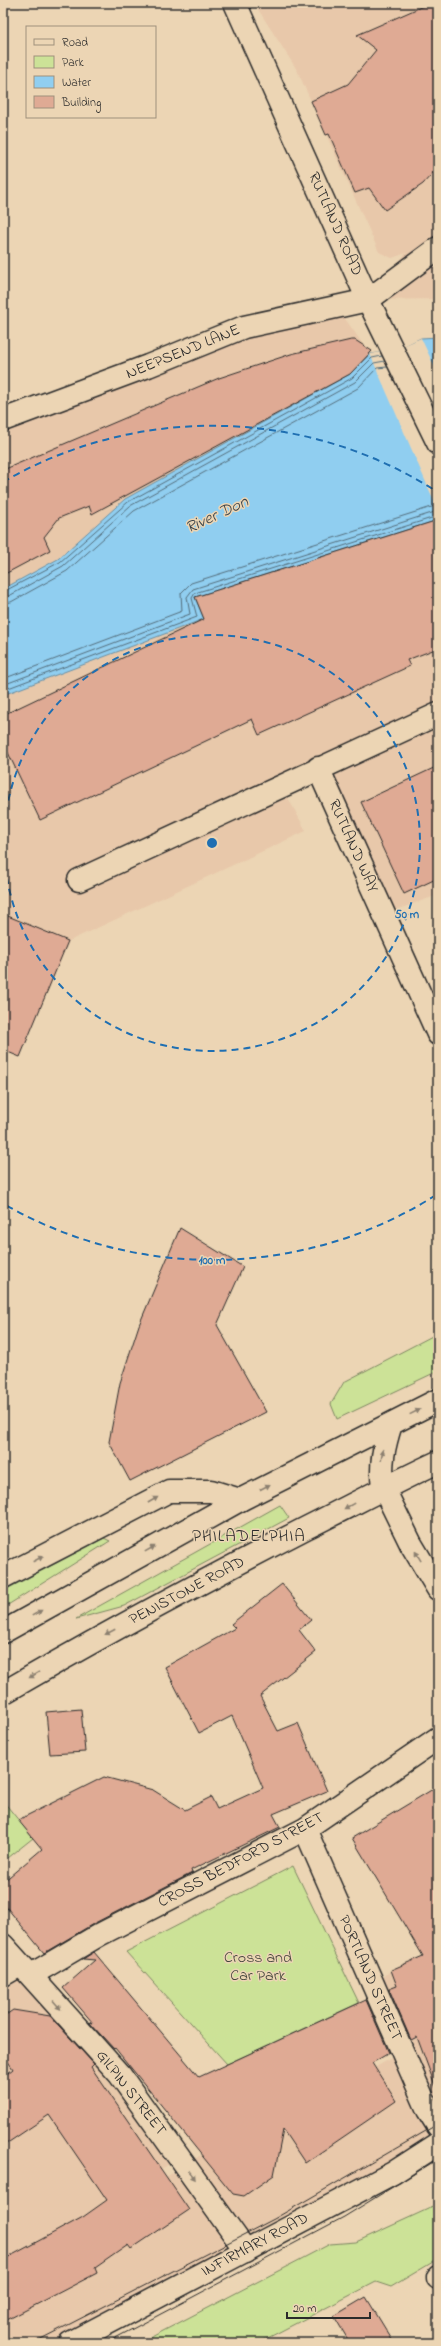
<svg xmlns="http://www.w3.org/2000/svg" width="441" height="2346" viewBox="0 0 441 2346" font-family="'Indie Flower',sans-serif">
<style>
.built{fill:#e8c8aa}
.green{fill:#cce297;stroke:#7c8661}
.water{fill:#90cef0;stroke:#688da1}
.pier{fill:#ecd5b4}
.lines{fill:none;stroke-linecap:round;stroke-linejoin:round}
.shore{stroke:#536c7a;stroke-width:1}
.building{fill:#dfaa94;stroke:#2b2b2b}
.minor-casing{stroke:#2b2b2b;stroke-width:25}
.tertiary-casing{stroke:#2b2b2b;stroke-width:25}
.secondary-casing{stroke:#2b2b2b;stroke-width:25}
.trunk-casing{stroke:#2b2b2b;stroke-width:25}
.minor{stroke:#ecd5b4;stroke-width:22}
.tertiary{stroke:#ecd5b4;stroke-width:22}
.secondary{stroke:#ecd5b4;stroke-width:22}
.trunk{stroke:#ecd5b4;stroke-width:22}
.tram{stroke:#2b2b2b;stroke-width:1}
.oneway{fill:#8c8070}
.ring{fill:none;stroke:#1f6fb2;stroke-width:2;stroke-dasharray:7 5}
.labels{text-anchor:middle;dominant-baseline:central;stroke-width:3;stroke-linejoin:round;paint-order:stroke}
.street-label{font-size:16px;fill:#2b2b2b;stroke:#ecd5b4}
.park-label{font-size:16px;fill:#43463b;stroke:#ecd5b4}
.water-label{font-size:17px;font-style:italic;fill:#3a4349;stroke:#ecd5b4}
.neighbourhood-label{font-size:17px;letter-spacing:1px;fill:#2b2b2b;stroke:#ecd5b4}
.centre{fill:#1f6fb2;stroke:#ecd5b4;stroke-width:2}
.ring-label{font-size:12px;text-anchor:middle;font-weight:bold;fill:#1f6fb2;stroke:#ecd5b4;stroke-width:3;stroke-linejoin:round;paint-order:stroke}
</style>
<rect width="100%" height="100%" fill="#ecd5b4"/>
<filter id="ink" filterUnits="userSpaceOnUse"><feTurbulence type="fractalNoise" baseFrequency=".025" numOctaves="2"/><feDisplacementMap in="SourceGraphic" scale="8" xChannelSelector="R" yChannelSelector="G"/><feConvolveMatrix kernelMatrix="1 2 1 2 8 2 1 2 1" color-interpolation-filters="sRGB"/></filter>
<g filter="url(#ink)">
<path class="built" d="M254,3h184v296l-70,1 38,-47 -14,5 -13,-6 -82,-182z
M336,306l34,48 -19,20 -226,125 -67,60 -55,30v-169z
M438,520v375l-54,19 -66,-146 -37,17 25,46 -237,110 -49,116 -17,-7v-355l201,-76 -9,-22z
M438,1949v195l-368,199h-67v-390l171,208 -52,33 44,-17 95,-60 9,11 132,-76 -28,-66 17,-16z"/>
<path class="green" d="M438,1333v38l-101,48 -6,-15 13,-22z
M280,1505l9,13 -165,88 -48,13z
M104,1538l6,3 -107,67v-17z
M3,1801l30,37 -30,24z
M293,1866l66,137 -132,61 -101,-112z
M438,2202v57l-47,28 -15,-5 -118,61h-118l190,-99 26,-2 72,-33z"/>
<path class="water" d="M438,337v183l-243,77 9,22 -201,76v-106l55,-30 67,-60 225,-125 20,-20 24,-3 27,-13z"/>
<path class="pier" d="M421,338l17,36v136l-68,-156 24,-4z"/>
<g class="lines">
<path class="shore" d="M3,592l57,-30 68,-60 224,-124 20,-20 10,-2
M3,597l6,-1 54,-30 67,-60 225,-124 19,-19 11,-2
M3,603l8,-1 56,-31 67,-60 224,-123 19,-20 10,-1
M3,679l179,-68 -1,-18 10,-10 247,-78
M3,685l187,-71 -3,-17 6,-8 245,-78
M3,690l194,-73 -5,-19 3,-5 243,-77"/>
</g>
<path class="building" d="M430,3h8v164l-15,17 -38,26 -16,-22 -14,5 -26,-59 -3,1 -15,-34 37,-17 28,-34 -19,-15z
M351,340h4l17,11 -22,23 -258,140 -3,-8 -30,12 -15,19 6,13 -47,25v-105l216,-92 72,-24z
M438,520v128l-31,12 3,6 -151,69 -7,-16 -212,101 -37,-78v-27l201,-96 -9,-22z
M438,766v112l-34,16 -43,-92z
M3,914l65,27 -48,116 -17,-7z
M180,1228l63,39 -26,58 49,87 -136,69 -21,-39 11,-59 19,-58z
M282,1584l29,36 -12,10 17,22 -56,44 18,35 20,-8 29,68 -54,23 7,13 -89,43 1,3 -99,51 -49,29 -41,-50v-21l39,-33 -24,-29 86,-43 49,13 32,20 26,-13 6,12 46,-21 -31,-72 -33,17 -34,-66 70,-39 -4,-4z
M81,1709l4,43 -35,2 -4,-42z
M438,1786v301l-2,1 -19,-51 -6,3 -22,-51 8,-3 -6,-16 32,-14 -71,-118z
M94,1952l105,125 167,-77 23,53 -17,10 24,38 -91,62 -22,-33 -9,45 -30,21 -11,-2 -118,-146 -1,1 -25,-27 4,1 -30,-35 32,-28 -12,-1z
M13,2010l37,6 44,48 -3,3 98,143 -58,39 -3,-4 -33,23 2,5 -94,49v-62l80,-43 24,-17 -58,-85 -46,31v-69l10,-8 -10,-15v-37z
M366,2297l28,46h-44l-16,-27z"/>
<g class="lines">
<defs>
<path id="minor" d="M3,420l145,-54 96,-39 124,-27 70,-52
M318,768l120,266
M79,880l359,-166
M3,1577l166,-86h42l29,9
M305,1829l123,281 10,16
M3,1945l117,130 126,176
M3,1975l17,-10
M31,1975l68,-40 206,-106 133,-91
M438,2277v1"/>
<path id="tertiary" d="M383,1487l28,57 27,45
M70,2343l323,-170 45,-29"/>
<path id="secondary" d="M235,3l133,297 70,143"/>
<path id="trunk" d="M383,1487c-3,-23 1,-41 8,-63
M3,1632l237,-132 198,-100
M3,1693c99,-58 200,-112 303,-165 44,-22 87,-45 132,-66"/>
</defs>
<use href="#minor" class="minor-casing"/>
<use href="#tertiary" class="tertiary-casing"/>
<use href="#secondary" class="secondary-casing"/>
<use href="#trunk" class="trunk-casing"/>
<use href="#minor" class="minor"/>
<use href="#tertiary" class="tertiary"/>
<use href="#secondary" class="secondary"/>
<use href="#trunk" class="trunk"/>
<path class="tram" d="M33,2343l241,-124 164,-95
M106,2343l238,-126 94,-58"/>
</g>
<defs><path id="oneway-solid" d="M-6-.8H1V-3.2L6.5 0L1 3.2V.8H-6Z"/></defs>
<g class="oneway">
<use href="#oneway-solid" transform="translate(415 1412) rotate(-26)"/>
<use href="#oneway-solid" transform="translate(382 1455) rotate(-82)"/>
<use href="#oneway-solid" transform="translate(265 1487) rotate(-27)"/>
<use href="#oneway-solid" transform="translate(153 1500) rotate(-30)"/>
<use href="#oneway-solid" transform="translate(349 1506) rotate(151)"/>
<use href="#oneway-solid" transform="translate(150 1549) rotate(-29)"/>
<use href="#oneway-solid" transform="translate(418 1556) rotate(-121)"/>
<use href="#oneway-solid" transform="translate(38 1559) rotate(-27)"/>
<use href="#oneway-solid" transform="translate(37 1613) rotate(-29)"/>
<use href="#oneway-solid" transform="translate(110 1632) rotate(152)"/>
<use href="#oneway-solid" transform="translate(34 1675) rotate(149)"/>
<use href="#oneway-solid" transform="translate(57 2005) rotate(49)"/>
<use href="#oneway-solid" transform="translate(192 2175) rotate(54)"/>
</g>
</g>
<g class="ring">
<circle cx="212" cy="843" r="208"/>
<path d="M436 1195A417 417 0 0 1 4 1204M3 482A417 417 0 0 1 436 491"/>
</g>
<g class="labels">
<g class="street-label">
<text transform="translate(335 224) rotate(66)">RUTLAND ROAD</text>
<text transform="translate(183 352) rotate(-22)">NEEPSEND LANE</text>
<text transform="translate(353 846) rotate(66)">RUTLAND WAY</text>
<text transform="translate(187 1591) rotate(-28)">PENISTONE ROAD</text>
<text transform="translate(241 1860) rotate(-28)">CROSS BEDFORD STREET</text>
<text transform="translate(370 1978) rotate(66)">PORTLAND STREET</text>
<text transform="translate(131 2093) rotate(52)">GILPIN STREET</text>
<text transform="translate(255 2245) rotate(-28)">INFIRMARY ROAD</text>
</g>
<g class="park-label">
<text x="258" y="1958">Cross and<tspan x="258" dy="18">Car Park</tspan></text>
</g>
<g class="water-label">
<text transform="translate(217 515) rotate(-25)">River Don</text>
</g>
<g class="neighbourhood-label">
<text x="249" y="1536">PHILADELPHIA</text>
</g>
</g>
<circle cx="212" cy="843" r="6" class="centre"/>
<g class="ring-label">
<text x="407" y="918">50 m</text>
<text x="212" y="1264">100 m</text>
</g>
<rect width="441" height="2346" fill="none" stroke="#ecd5b4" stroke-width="16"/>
<rect x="8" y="8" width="425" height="2330" fill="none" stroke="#2b2b2b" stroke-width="1.5" filter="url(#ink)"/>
<rect x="26" y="26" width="130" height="92" fill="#ecd5b4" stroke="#9f917d"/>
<rect x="34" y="39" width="20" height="6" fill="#ecd5b4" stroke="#9f917d"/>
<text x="62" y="46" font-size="12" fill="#2b2b2b">Road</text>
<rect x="34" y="56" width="20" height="12" fill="#cce297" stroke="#9f917d"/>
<text x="62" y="66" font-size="12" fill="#2b2b2b">Park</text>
<rect x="34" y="76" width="20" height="12" fill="#90cef0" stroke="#9f917d"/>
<text x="62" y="86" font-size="12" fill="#2b2b2b">Water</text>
<rect x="34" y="96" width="20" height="12" fill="#dfaa94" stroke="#9f917d"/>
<text x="62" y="106" font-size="12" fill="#2b2b2b">Building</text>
<path d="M287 2312v6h83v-6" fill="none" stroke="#2b2b2b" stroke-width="2"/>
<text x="293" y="2312" font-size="12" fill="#2b2b2b" stroke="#ecd5b4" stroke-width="3" paint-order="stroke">20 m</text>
</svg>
